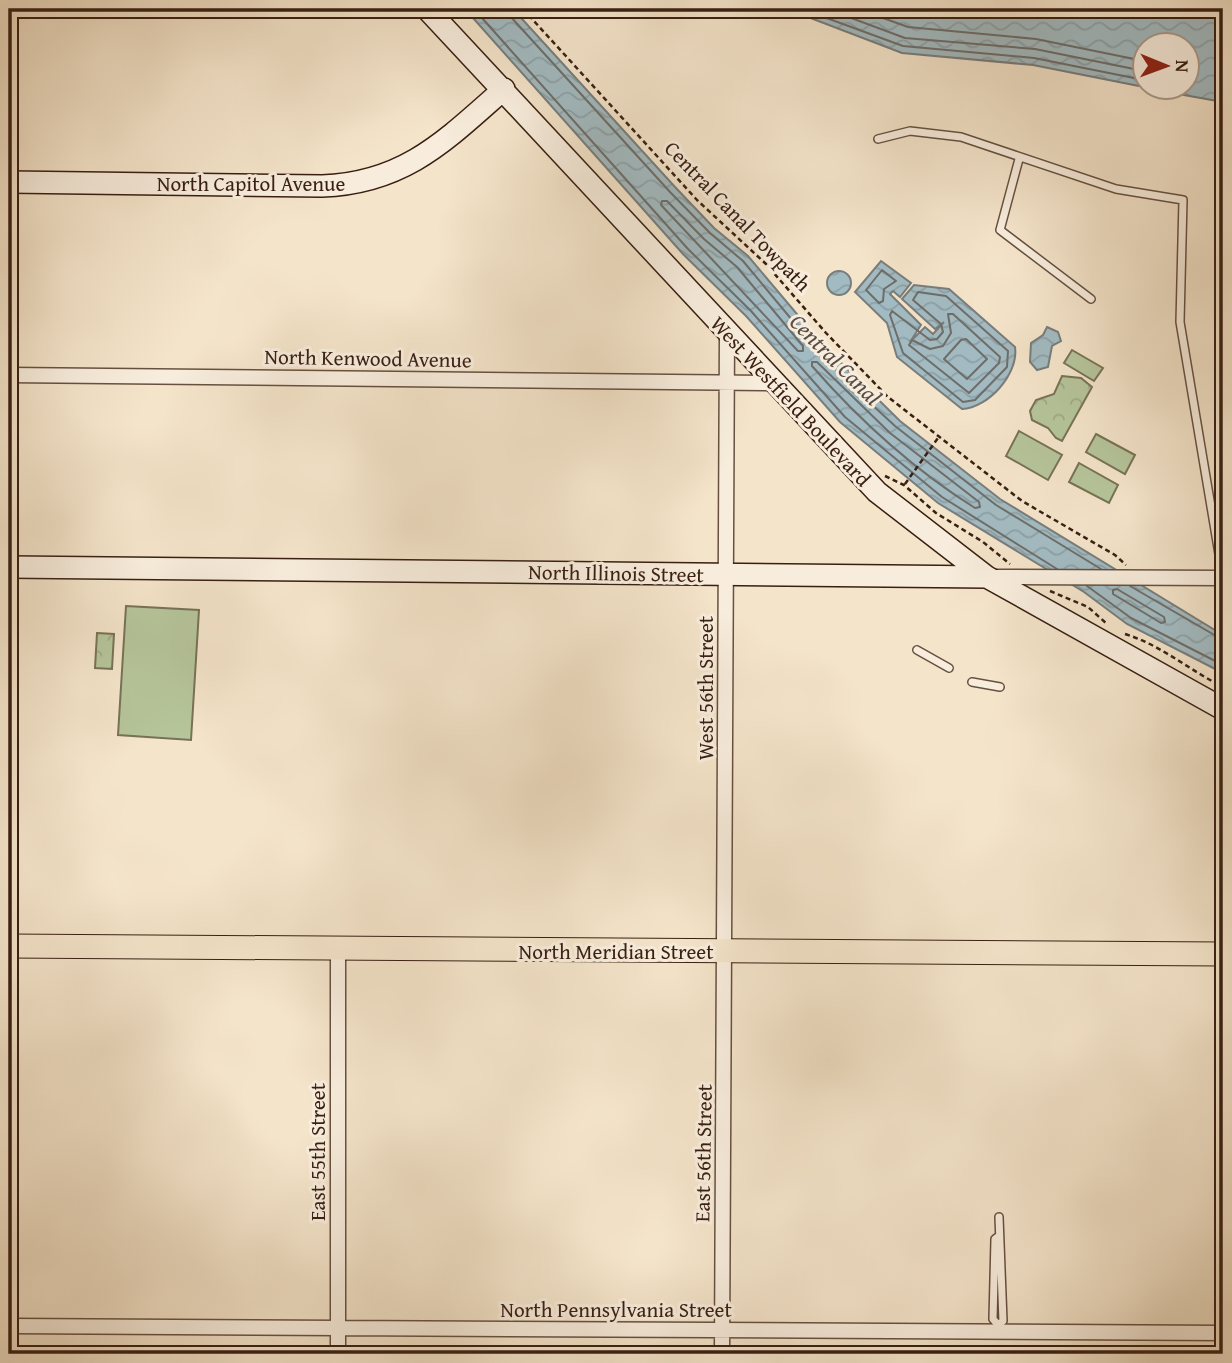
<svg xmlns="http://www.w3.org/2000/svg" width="1232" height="1363" viewBox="0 0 1232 1363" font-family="'Gentium Book Plus',serif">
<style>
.green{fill:#b6c59b;stroke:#777256;stroke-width:2}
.forest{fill:url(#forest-crowns);stroke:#777256;stroke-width:2}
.water{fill:url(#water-waves);stroke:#787d7c;stroke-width:2}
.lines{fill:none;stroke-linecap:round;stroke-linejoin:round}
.shore{stroke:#6d6d6a;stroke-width:2}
.lane-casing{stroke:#675040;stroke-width:10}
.street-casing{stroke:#675040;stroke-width:17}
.secondary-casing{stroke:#381f12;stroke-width:24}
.primary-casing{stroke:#381f12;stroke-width:25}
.path{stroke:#381f12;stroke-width:2.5;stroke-dasharray:5 3.5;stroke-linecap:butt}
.lane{stroke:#f8eddd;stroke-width:7}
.street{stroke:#f8eddd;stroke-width:14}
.secondary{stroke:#f8eddd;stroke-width:21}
.primary{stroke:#f4e4ca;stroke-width:23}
.labels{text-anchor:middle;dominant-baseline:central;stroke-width:6;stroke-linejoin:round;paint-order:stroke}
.street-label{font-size:21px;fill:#381f12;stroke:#f8eddd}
.water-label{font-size:23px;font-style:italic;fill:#584e47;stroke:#f8eddd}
</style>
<defs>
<pattern id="forest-crowns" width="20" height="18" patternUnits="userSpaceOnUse" patternTransform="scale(1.75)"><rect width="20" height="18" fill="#b6c59b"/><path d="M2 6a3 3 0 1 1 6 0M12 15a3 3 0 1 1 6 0" fill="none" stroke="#9da984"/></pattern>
<pattern id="water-waves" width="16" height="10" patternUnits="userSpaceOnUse" patternTransform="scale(1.75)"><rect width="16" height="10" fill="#a2bbc2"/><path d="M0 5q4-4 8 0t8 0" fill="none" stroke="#8ca0a6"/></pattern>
</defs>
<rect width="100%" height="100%" fill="#f4e4ca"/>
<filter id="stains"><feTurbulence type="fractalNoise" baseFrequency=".00286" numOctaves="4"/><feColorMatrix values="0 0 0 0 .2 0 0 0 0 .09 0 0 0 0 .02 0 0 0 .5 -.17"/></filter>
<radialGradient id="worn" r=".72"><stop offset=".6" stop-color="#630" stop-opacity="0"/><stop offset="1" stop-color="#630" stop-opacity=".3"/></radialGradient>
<path class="green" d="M1072,350l31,18 -9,13 -30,-18z
M1019,431l43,24 -14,25 -42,-24z
M1096,434l39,21 -10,19 -39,-22z
M1079,463l39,22 -9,18 -40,-21z
M126,606l73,4 -8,130 -73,-5z"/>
<path class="forest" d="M1062,376l19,2 11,9 -30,54 -6,-3 -8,-10 -16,-8 -2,-9 6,-11 18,-6z
M97,633l17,1 -2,35 -17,-1z"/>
<path class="water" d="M465,9h48l162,178 39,41 34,28 75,89 77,76 100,78 223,136v38l-96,-49 -43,-32 -146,-89 -98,-81 -94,-106 -63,-62z
M787,9h436v93l-78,-14h41v-42h-42v41l-111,-22 -131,-12z
M881,261l30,22 -11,14 -7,-6 -3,3 31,31 -11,17 15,-15 8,7 11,-12 -9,7 -33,-30 12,-14 35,4 66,58c4,27 -27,61 -53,62l-65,-52 -10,-34 -32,-31z
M827 283a12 12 0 1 1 24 0a12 12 0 1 1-24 0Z
M1047,327l11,5 3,9 -9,5 -4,21 -11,3 -7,-8 1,-19 12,-8z"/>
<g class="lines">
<path class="shore" d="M474,9l214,240 63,62 94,106 97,80 115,72
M508,9l2,7 160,176 40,41 33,28 74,89 39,40 39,36 101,79 105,64
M802,9l101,37 131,12 110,22
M827,9l78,29 130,11 109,22
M858,9l50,18 128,12 108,22
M662,201h5l37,38 33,28 66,79v5h-5l-137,-146z
M882,270l14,11 -12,8 -1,12 -4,2 -13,-13z
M918,292l28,4 62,55 -1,16 -32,33 -12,2 -60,-49 -13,-38 2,-4 38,29 7,-1 6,-7 -2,-8 -28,-24z
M948,314h5l47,43 -1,6 -30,30 -60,-48 3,-5 18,9 13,-3 8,-13z
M966,339l21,20 -20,20 -23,-20 17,-19z
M812,362h5l73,71 89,69 1,5 -5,1c-62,-39 -115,-87 -163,-142z
M1087,586l44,32 92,47
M1130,586l93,54
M1117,589l47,28 1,5 -4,1 -48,-29v-4z"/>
<defs>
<path id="lane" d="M878,139l32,-8 51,6 155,52 67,11 -3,122 43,256
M1019,159l-19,71 91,69
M917,650l32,18
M972,682l28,5
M998,1325l-5,-6 2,-80 4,-3
M998,1332v-7l5,-4 -4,-104"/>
<path id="street" d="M9,375l764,8
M990,577l233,1
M338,949v405
M9,1326l1214,7
M722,1354l5,-1021"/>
<path id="secondary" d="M427,9l450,483 110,85 236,132
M9,182l313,4c83,-3 124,-46 182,-97
M9,567l978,10"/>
<path id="primary" d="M9,946l1214,8"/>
</defs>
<use href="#lane" class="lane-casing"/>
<use href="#street" class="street-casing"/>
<use href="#secondary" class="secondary-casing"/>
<use href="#primary" class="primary-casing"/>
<path class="path" d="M523,9l174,191 69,64 60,69 62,64 134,104 93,54 11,10
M885,476l19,9 32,28 47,29 27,22
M905,484l33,-46
M1050,591l38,16 19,17
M1125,634c36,11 64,36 98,53"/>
<use href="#lane" class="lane"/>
<use href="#street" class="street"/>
<use href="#secondary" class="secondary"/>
<use href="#primary" class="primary"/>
</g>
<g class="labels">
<g class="street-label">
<text x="251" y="183">North Capitol Avenue</text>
<text transform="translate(738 216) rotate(46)">Central Canal Towpath</text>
<text transform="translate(368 358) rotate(1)">North Kenwood Avenue</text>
<text transform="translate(791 401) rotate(47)">West Westfield Boulevard</text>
<text transform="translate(616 573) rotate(1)">North Illinois Street</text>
<text transform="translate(705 688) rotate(-90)">West 56th Street</text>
<text x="616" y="951">North Meridian Street</text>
<text transform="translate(317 1152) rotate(-90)">East 55th Street</text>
<text transform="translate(703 1153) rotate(-89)">East 56th Street</text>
<text x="616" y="1309">North Pennsylvania Street</text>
</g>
<g class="water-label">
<text transform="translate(836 359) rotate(45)">Central Canal</text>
</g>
</g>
<rect width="1232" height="1363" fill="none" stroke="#f4e4ca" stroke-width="35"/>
<rect x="10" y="10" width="1211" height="1342" fill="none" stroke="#381f12" stroke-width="3.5"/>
<rect x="18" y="18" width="1197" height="1328" fill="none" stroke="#381f12" stroke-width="2"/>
<g transform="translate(1166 66) rotate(91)"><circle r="33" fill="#f8eddd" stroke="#ab9b8c" stroke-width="2"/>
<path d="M0-5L12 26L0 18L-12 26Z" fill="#8f2418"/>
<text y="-10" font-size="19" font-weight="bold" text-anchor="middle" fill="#381f12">N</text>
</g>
<rect width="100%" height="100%" filter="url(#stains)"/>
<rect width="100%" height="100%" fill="url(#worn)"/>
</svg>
